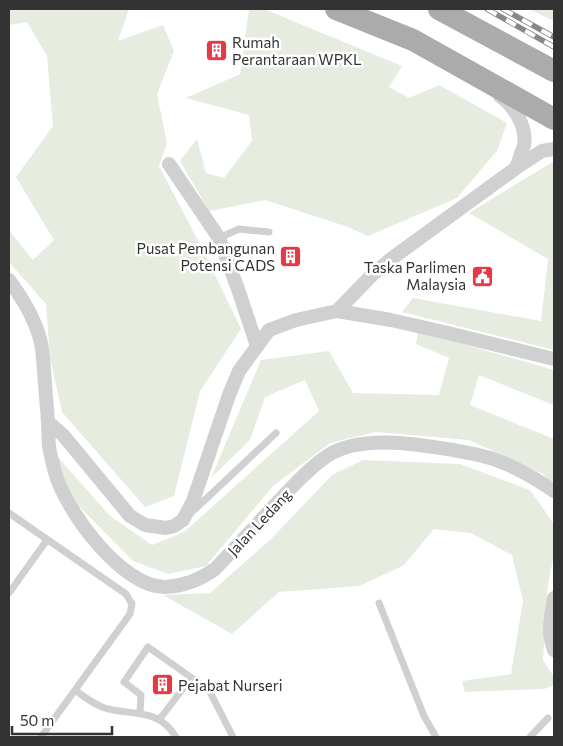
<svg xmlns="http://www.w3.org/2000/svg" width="563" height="746" viewBox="0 0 563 746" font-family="Commissioner,sans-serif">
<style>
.green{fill:#e6ecdf}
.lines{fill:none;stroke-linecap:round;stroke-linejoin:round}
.lane{stroke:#d0d0d0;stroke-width:7}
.street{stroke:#d0d0d0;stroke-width:14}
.primary{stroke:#ababab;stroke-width:22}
.rail-casing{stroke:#888;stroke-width:5.5}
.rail{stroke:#fff;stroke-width:4;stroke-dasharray:11;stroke-linecap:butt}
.labels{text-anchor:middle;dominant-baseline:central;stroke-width:5;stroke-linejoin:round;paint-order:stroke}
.poi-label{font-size:15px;fill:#333;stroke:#fff;text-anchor:start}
.street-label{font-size:15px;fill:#333;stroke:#fff}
</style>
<rect width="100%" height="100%" fill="#fff"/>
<path class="green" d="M9,9h120l-11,32 45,-16 11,26 -17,43 10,49 -8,23 44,84 38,79 -41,62 -26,105 -29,11 -83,-95 -12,-54 -4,-54 -37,-42v-32l24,30 21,-20 -38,-63 37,-51 -6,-70 -20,-34 -18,3z
M249,9h15l138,57 -13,21 20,11 30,-13 68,38 -10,28 -40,47 -89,38 -20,-9 -83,-27 -56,11 -29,-50 17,-22 9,34 18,5 28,-37 -3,-26 -63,-17 54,-24z
M529,9h25v12z
M554,161v189l-152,-38 11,-14 128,23 7,-62 -79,-46z
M418,331l136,39v34h-3l-72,-29 -9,30 84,34v47l-11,-12 -74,-34 -93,-8 -46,11 -57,43 -67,80 -38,8 -35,-13 -62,-63 -14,-42 53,60 42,29 32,-13 135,-121 -14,-31 -40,17 -15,43 -39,38 50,-118 68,-9 24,42 86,2 10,-37 -33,-14z
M363,460l97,4 70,26 24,34v31l-6,28 -5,77 11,17v8l-10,4 -79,3 -3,-11 49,-7 12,-73 -11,-46 -41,-22 -37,-4 -31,37 -44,20 -80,6 -47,42 -69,-39 47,-2 62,-55 60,-63z"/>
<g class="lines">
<path class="lane" d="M219,238l20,-9 30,3
M9,513l117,81 6,10 -2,10 -89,123
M191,513l85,-80
M9,593l38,-53
M379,603l45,113 12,21
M75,690c8,6 17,13 27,17 20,8 46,2 64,18 4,3 7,8 10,12
M140,713l1,-18 -17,-13 24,-35 61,43 24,47
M159,720l32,-42
M530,737l18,-19"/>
<path class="street" d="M500,96c14,10 27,30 24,49 -2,7 -5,15 -8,23
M169,164l50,74 19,51 19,57
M9,280c14,19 27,40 32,63 2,9 2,18 3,27 1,18 3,35 4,53 1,8 0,15 1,23 1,8 4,18 6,26 10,38 67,116 111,115 18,-1 35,-8 49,-18 20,-21 40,-42 60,-64 16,-17 32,-35 52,-49 33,-22 90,-12 126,-6 16,3 33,5 48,12 19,7 36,18 53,29
M337,311l36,-37 18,-15 125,-91 26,-17 12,-2
M48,422l15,13 67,81 15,9 21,3 8,-2 9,-6 10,-19 36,-106 10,-24 30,-41 27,-10 41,-9 54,9 57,13 106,26
M554,598c-3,18 -7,35 0,52"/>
<path class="primary" d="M336,9l77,31 141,79
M439,9l115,62"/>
<defs>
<path id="rail" d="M487,9l67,38
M503,9l51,28"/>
</defs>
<use href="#rail" class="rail-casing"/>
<use href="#rail" class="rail"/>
</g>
<defs>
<symbol id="building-square" viewBox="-11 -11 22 22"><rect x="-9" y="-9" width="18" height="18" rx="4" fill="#e63946" stroke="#fff"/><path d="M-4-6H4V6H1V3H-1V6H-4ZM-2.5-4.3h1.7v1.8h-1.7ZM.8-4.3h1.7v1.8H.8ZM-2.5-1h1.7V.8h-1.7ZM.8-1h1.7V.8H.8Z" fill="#fff"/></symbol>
<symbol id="civic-square" viewBox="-11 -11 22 22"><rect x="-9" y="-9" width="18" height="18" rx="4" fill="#e63946" stroke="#fff"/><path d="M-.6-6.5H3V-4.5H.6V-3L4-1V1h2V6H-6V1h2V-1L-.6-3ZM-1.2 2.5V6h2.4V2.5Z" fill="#fff"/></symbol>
</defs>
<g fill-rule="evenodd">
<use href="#building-square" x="204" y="38" width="25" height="25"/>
<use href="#building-square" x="278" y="244" width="25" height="25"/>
<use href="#civic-square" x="470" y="264" width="25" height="25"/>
<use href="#building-square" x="150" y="672" width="25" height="25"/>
</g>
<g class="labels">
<g class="poi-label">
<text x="232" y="42">Rumah<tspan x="232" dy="17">Perantaraan WPKL</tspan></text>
<text x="275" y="248" text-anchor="end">Pusat Pembangunan<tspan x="275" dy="17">Potensi CADS</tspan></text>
<text x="466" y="267" text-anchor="end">Taska Parlimen<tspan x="466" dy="17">Malaysia</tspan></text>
<text x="178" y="685">Pejabat Nurseri</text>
</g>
<g class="street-label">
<text transform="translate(259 522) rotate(-47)">Jalan Ledang</text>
</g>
</g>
<rect width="563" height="746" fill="none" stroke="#333333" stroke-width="20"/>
<path d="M12 726v8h100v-8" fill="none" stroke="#333333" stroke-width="2.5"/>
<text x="20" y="726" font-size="15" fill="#333333" stroke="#ffffff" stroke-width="4" paint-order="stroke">50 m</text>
</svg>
